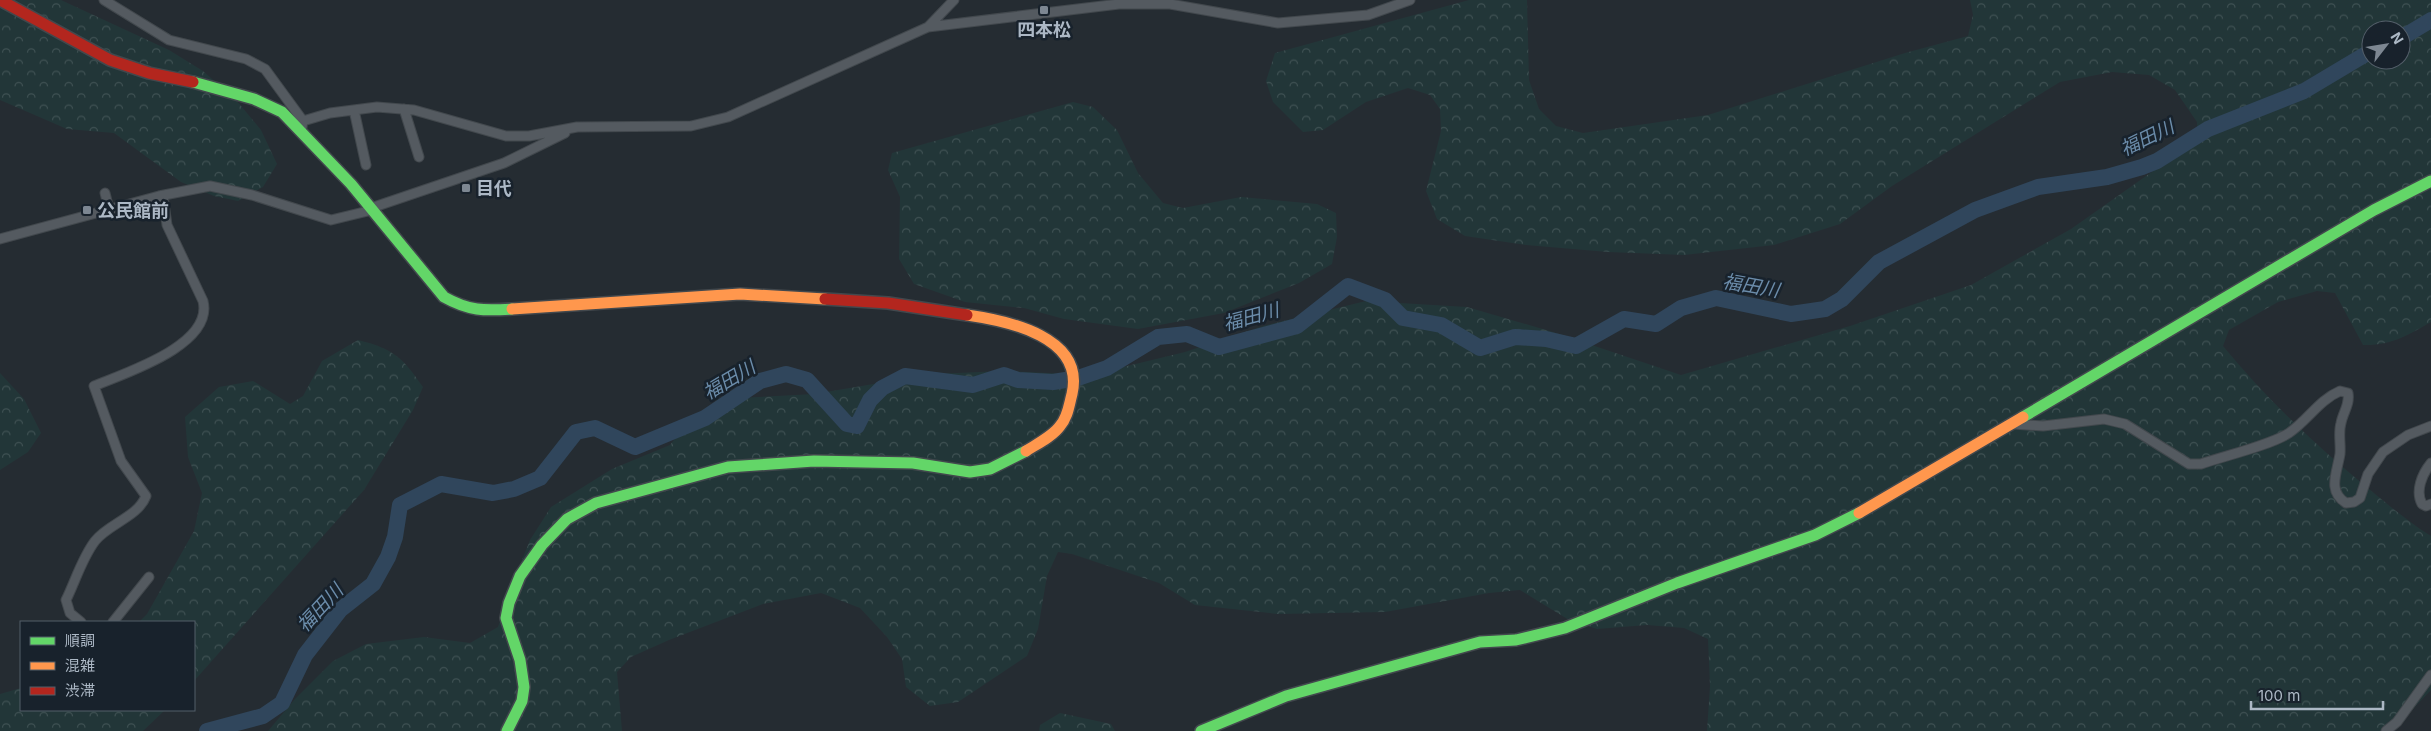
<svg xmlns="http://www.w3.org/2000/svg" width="2431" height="731" viewBox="0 0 2431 731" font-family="Inter,'Noto Sans JP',sans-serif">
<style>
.forest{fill:url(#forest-crowns);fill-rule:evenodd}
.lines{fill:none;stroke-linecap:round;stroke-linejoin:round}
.river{stroke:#30465c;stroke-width:16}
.street-casing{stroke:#42484d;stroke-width:11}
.fast-casing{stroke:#42484d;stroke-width:14}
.slow-casing{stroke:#42484d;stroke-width:14}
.jam-casing{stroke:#42484d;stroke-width:14}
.street{stroke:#545a60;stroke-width:9}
.fast{stroke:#63d668;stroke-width:11}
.slow{stroke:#ff974d;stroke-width:11}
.jam{stroke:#b3261e;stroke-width:11}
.poi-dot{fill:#7d8792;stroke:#18222c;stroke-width:2}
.labels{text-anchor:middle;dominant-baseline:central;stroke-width:5;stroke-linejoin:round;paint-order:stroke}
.poi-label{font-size:18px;font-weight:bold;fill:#acb8c5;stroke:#18222c;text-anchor:start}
.water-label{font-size:19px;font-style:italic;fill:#6b8caa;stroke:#18222c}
</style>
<defs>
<pattern id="forest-crowns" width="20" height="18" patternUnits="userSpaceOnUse" patternTransform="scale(1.25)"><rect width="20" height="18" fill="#223638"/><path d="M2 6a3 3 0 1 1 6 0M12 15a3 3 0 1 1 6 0" fill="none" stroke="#3f5153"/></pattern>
</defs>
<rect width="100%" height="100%" fill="#252c32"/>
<path class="forest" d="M0,0h61l108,50 34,21 34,30 24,29 16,34 -14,23 -25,14 -24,-5 -33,-14 -67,-49 -47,-4 -67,-29z
M1469,0h58l2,80 10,29 17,17 27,7 125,-18 197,-62 63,-17 5,-21 -3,-15h461v322c-22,13 -41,24 -68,23l-28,-52 -18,-2 -39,11 -49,28 -6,16c42,51 90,97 141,139 22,18 43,36 67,51v154l-39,41h-685l3,-45 -2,-47 -24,-11 -37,-3 -50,4 -28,-9 -49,-30 -31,3 -104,19 -107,2 -83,-9 -36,-22 -87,-29 -14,-2 -11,24 -9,53 -11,27 -69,46 -28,4 -24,-19 -4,-28 -15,-22 -27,-29 -39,-15 -58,11 -94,36 -38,17 -14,15 5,59h-354l27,-32 38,-38 33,-17 58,-7 46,6 28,-16 16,-47 16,-40 21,-33 61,-38 58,-24 19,-24 49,-23 76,-4 119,-20 70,-3 87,4 95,-23 78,-26 103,-25 101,6 86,25 128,43 169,-49 121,-41 100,-56 126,-89v-18l-22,-32 -26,-15 -37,-3 -52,10 -168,104 -52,38 -66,21 -90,10 -76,-3 -82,-7 -61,-9 -28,-17 -11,-28 15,-60 -1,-22 -10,-14 -22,-7 -42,14 -43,28 -20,2 -30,-30 -7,-21 9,-28zM2371,30h30v30h-30z
M1073,102l20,5 24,23 21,43 25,30 20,5 58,-11 76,7 19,9 1,24 -5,27 -33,19 -75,30 -86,16 -74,-10 -40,-11 -59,-6 -51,-18 -15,-25 1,-62 -12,-27 4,-17z
M358,340c36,9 44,17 65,47l-10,23 -49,80 -170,191v-59h-55l8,-8 47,-83 8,-38 -14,-36 -3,-40 34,-30 34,-6 37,23 13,-8 19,-35z
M0,373l24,26 17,34 -13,19 -28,18z
M21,688v22h144l-22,21h-143v-37z
M1060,713l51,11 4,7h-76l1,-6z"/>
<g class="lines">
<path class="river" d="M2401,38l30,-18
M207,731l56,-15 19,-13 23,-48 35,-45 33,-26 15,-27 7,-20 5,-32 41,-21 52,9 21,-4 26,-11 36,-46 19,-4 40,19 70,-29 55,-37 26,-7 21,6 40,44 10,2 13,-26 12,-12 23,-12 68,9 31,-10 14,5 35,2 25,-4 29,-10 51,-31 29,-3 32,13 78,-21 51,-40 37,14 18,18 38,7 39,23 35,-11 31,2 30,7 48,-27 32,5 25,-16 35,-10 75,16 34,-5 17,-10 37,-37 96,-52 63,-23 69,-10 35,-10 15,-6 51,-32 96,-38 67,-40"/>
<defs>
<path id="street" d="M104,0l65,40 77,19 19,10 38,52 -1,6
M928,27l26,-27
M404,109l15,48
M354,110l12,55
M303,121l27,-8 47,-6 37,3 92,26h23l48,-9 114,-1 37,-9 200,-90 191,-23h51l108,19 90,-8 42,-15
M105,193l4,16
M0,239l159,-43 51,-10 42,9 79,25 37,-9 3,-3 133,-45 61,-30
M2013,424l30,2 61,-7 21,5 64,40h12c23,-8 70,-19 88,-31 19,-13 30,-33 51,-42l8,2c2,12 -5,19 -7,30 -3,10 0,21 -1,31 -3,19 -13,37 6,49l8,-1 6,-4 8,-24 15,-22 25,-17 23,-9
M2431,463c-9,11 -16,28 -9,41l4,2 5,-2
M81,622l-11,-9 -4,-13c9,-18 16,-42 29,-59 13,-17 43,-24 51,-45l-25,-35 -27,-75c31,-13 120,-41 109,-85l-36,-76 -4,-29
M113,622l36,-45
M2386,731l11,-9 34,-47"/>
<path id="fast" d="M193,82l61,17 28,13 69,72 93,113c25,14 40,14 68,12
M2023,417l351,-207 57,-29
M507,731l15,-30 2,-14 -4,-27 -14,-42 3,-15 11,-27 22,-31 25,-26 29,-16 132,-36 86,-6 99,2 57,9 20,-3 36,-18
M1201,731l85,-35 194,-54 36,-2 49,-12 112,-45 138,-48 44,-22"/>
<path id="slow" d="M512,309l228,-15 85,5
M967,315c42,6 118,22 105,79 -3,11 -4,23 -12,32 -7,10 -23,18 -34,25
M1859,513l164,-96"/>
<path id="jam" d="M0,0l110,60 39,13 44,9
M825,299l63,4 79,12"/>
</defs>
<use href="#street" class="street-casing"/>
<use href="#fast" class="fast-casing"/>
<use href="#slow" class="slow-casing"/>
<use href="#jam" class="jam-casing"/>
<use href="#street" class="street"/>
<use href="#fast" class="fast"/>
<use href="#slow" class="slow"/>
<use href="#jam" class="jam"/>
</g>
<g class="poi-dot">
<rect x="1039" y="5" width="10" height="10" rx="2.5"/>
<rect x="461" y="183" width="10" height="10" rx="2.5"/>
<rect x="82" y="205" width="10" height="10" rx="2.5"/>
</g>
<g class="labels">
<g class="poi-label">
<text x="1044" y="29" text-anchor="middle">四本松</text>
<text x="476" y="188">目代</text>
<text x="97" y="210">公民館前</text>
</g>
<g class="water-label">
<text transform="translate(2147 138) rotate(-26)">福田川</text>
<text transform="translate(1751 286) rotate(10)">福田川</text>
<text transform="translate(1251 317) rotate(-15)">福田川</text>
<text transform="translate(729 380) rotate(-31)">福田川</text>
<text transform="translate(320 608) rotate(-47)">福田川</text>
</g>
</g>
<rect x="20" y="621" width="175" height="90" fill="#18222c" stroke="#535e69"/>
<rect x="30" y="637" width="25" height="8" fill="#63d668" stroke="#535e69"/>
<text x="65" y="646" font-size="15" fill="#acb8c5">順調</text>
<rect x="30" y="662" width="25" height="8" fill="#ff974d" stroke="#535e69"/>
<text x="65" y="671" font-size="15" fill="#acb8c5">混雑</text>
<rect x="30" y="687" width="25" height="8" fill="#b3261e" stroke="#535e69"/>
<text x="65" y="696" font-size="15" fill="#acb8c5">渋滞</text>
<g transform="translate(2386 45) rotate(59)"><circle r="24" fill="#18222c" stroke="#535e69"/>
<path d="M0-4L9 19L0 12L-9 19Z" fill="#7d8792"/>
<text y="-8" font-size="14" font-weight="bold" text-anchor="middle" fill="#acb8c5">N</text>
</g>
<path d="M2251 701v8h132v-8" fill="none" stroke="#acb8c5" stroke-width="2.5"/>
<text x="2258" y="701" font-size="15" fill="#acb8c5" stroke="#18222c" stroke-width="4" paint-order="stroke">100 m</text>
</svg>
